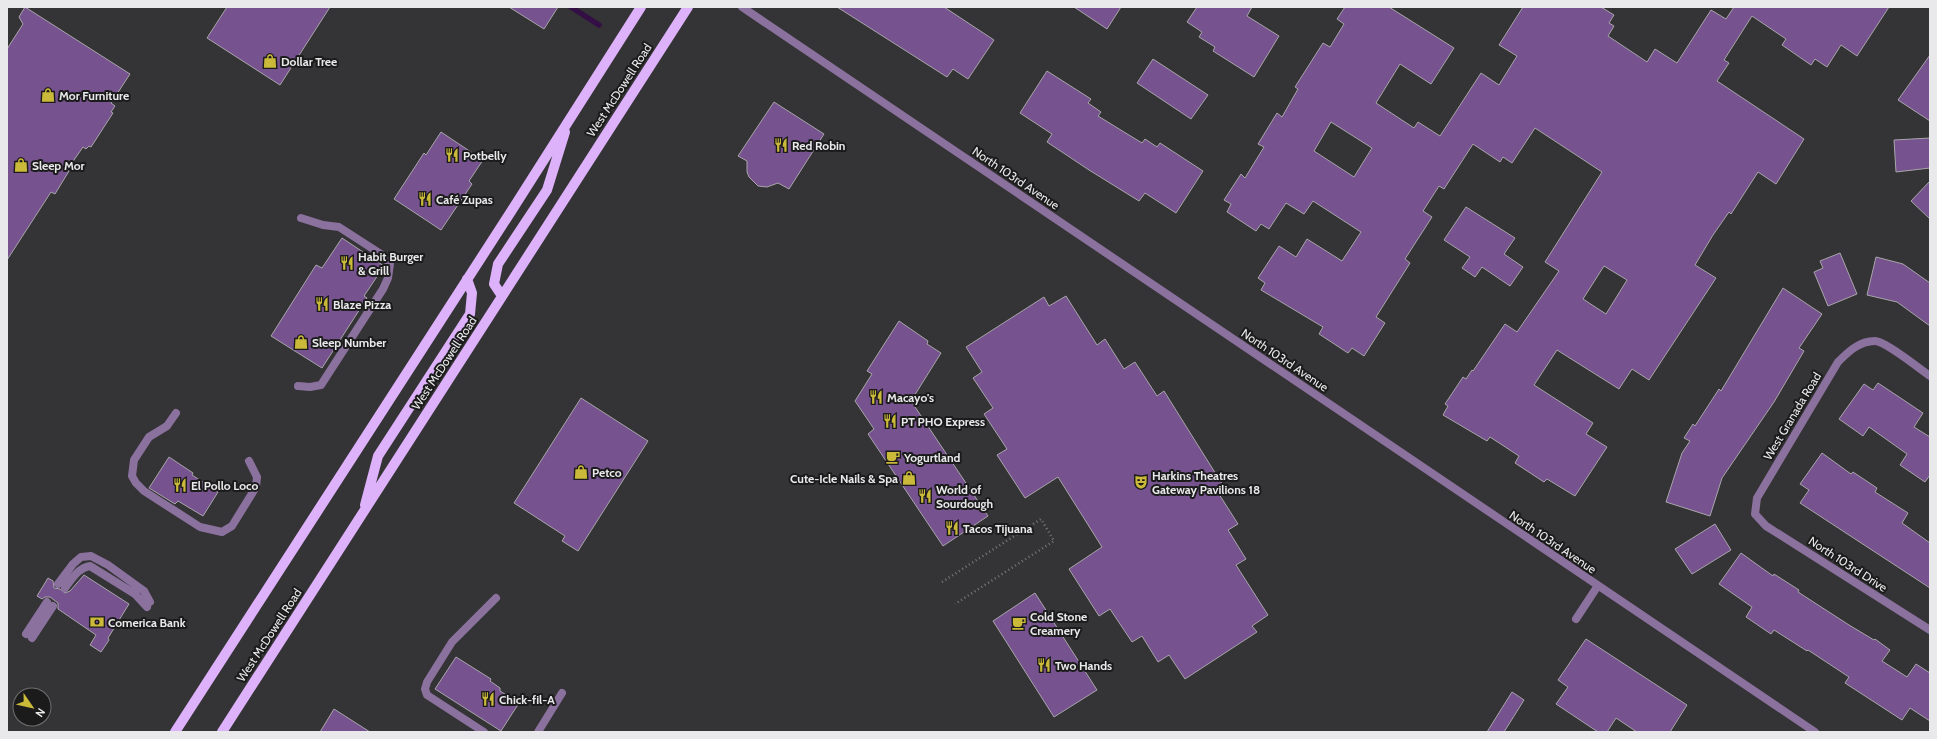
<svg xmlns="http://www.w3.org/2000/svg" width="1937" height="739" viewBox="0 0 1937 739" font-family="Cabin,sans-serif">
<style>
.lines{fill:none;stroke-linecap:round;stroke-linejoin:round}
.stream{stroke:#330f46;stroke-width:5.5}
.building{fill:#76528e;stroke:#a8a6aa;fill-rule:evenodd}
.path{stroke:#7b7a7c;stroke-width:2.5;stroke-dasharray:1 3;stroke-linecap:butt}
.service{stroke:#8b719d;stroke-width:8}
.minor{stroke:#8b719d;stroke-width:8}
.tertiary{stroke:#8b719d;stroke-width:8}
.primary{stroke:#ddb2fa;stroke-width:10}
.labels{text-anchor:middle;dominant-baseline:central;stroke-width:4;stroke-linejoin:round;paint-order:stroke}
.poi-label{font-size:12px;font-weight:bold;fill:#e9e8ea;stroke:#1b1b1c;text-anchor:start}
.street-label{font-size:12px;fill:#e9e8ea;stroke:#1b1b1c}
</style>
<rect width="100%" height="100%" fill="#343335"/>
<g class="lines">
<path class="stream" d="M571,7l28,18"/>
</g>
<path class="building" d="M25,7l105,67 -19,29 4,3 -4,6 2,1 -22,34 -2,-1 -3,3 -3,-2 -16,23 2,1 -14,23 -4,-2 -44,68v-211l16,-25 -4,-7z
M227,7h103l-50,78 -73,-47z
M509,7h49l-14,22z
M837,7h107l50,33 -26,39 -15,-10 -6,8z
M1074,7h47l-14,22z
M1197,7h55l-5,9 32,20 -25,41 -41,-26 2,-4 -16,-10 3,-5 -15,-10z
M1345,7h44l65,41 -23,36 -31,-20 -24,39 38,25 4,-6 22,14 41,-63 18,12 18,-29 -18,-11 24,-38h78l13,8 -5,8 5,3 -6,10 39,26 8,-13 22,14 34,-53 15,9 8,-12h155l-32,49 -16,-11 -14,22 -12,-8 -4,6 -29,-20 4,-6 -34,-23 -28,44 5,3 -12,18 87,58 -28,45 -18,-12 -27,42 -2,-2 -16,23 -18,30 21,13 -67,102 -17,-11 -13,20 -62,-39 -23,35 59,38 -7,11 21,13 -32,49 -28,-17 -3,3 -29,-19 4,-7 -29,-19 -3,4 -44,-26 5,-9 -3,-2 18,-27 3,2 6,-9 1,1 32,-47 12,8 42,-61 -14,-9 57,-90 -67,-44 -23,35 -9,-6 -3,5 -27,-18 -29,45 -5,-3 -16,25 9,6 -27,42 5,4 -34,54 9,6 -21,33 -12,-8 -4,5 -29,-19 4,-7 -62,-37 4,-7 -7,-5 21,-32 17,11 11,-18 35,22 19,-29 -48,-31 -9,13 -18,-11 -17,26 -8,-5 -5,7 -29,-19 4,-8 -7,-4 17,-26 4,4 19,-31 -6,-3 19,-31 5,4 16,-28 -3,-2 28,-44 7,4 14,-23 -7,-5zM1331,122l41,26 -18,29 -40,-26zM1604,266l23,14 -21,34 -23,-15z
M1930,55v66l-32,-21z
M1153,59l55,36 -17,24 -54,-36z
M1047,71l44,28 -3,4 13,9 -3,4 26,16 18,11 3,-4 12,8 3,-4 43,28 -27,42 -31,-20 -6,8 -50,-31 -42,-28 5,-8 -32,-21z
M774,102l50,32 -35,55 -11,-6 -11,4 -9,-1 -9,-9 -2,-5v-11l-9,-5z
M441,132l42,28 -14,21 3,3 -31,46 -47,-31 30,-46 2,2z
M1930,138v30l-34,4 -2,-32z
M1930,181v38l-19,-18z
M1466,207l49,31 -11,16 19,13 -13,19 -28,-19 -7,10 -13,-9 8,-11 -26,-17z
M342,238l42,28 -20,30 3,2 -45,70 -51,-32 45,-71 6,3z
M1840,253l17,41 -29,12 -14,-34 9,-4 -3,-7z
M1876,257l27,7 27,19v43l-33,-24 -30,-7z
M1783,288l39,26 -23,34 5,3 -30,51 -52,76 -12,38 -44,-14 16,-49 8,-12 -6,-3 9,-14 2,2 24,-37 2,2z
M1066,296l31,49 8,-6 19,30 11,-7 22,34 7,-5 60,96 -7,4 21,33 -10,6 18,29 -10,6 32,50 -16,11 5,6 -72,47 -16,-24 -11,7 -16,-26 -10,6 -22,-33 -11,7 -30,-47 33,-22 -44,-70 -33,21 -28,-43 10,-6 -23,-35 9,-6 -20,-30 9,-6 -16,-25 78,-50 5,9z
M899,321l29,20 -1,3 14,9 -30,48 77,115 -45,30 -75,-112 6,-5 -19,-28 17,-27 -5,-3z
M1878,383l45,30 -9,14 16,10v38l-5,7 -25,-17 7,-11 -38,-27 -6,9 -24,-17 25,-35 9,6z
M581,398l67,43 -70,110 -16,-10 3,-5 -51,-33z
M1822,453l29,21 2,-2 24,16 -2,4 33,21 -6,10 28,20v45l-130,-85 9,-13 -9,-6z
M169,457l24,16 -1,2 26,17 -15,24 -25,-15 -3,3 -26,-16z
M1715,524l16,26 -39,24 -17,-25z
M1741,553l32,23 1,-2 25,16 -1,2 51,33 25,15 1,-1 15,11 -8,11 25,16 9,-13 14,9v48l-20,-13 -8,12 -57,-37 4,-6 -41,-27 -1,1 -33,-21 -3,4 -25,-17 6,-10 -33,-23z
M84,575l45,29 -21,34 1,2 -8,12 -11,-7 6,-10 -38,-26v-6l-8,-6h-5l-3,2 -5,-3 11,-18 5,3 1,7 6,1 5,4 5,-2z
M1035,593l62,97 -43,27 -61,-96z
M1586,639l101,66 -17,27h-33l-21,-14 -9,14h-9l-42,-28 12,-17 -10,-7z
M456,657l35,22 -1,2 10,7v3l19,12 -18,28 -66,-42z
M1512,692l12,8 -20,32h-17z
M334,709l36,23h-50z"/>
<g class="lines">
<path class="path" d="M942,582l99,-63 13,22 -99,63"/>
<path class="service" d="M298,386l12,1 11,-2 62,-96 5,-11 2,-14 -6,-8 -45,-29 -16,-2 -22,-7
M176,413l-9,13 -18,11 -15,23 -2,16 4,7 8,8 56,36 22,5 10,-6 24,-39 1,-10 -8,-16
M58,584l15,-20 8,-7 10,-1 17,9 36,26 6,11
M65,588c7,-9 13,-20 25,-22l45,28 12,13
M1576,619l21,-32
M26,634l21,-32
M32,638l21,-32
M484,732l-57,-37 -2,-6 2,-7 25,-40 44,-44
M538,732l24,-39"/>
<path class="minor" d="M1930,376c-10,-7 -45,-35 -55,-35 -16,0 -27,11 -37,21l-81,136 -2,16 11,12 164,104"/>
<path class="tertiary" d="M742,7l1073,725"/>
<path class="primary" d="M502,296l-8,-12 4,-20 49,-74 18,-58
M365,505l13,-49 92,-142 2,-21 -5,-14
M175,732l337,-522 129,-203
M222,732l466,-725"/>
</g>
<defs>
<symbol id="shop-bare" viewBox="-9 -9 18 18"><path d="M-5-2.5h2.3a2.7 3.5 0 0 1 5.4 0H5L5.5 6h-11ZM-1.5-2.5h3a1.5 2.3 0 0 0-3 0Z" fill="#cbb939" stroke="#1b1b1c" stroke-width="2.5" paint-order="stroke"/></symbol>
<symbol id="restaurant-bare" viewBox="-9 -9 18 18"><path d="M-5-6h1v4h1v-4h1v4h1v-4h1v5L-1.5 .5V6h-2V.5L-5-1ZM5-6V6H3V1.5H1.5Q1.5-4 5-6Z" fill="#cbb939" stroke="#1b1b1c" stroke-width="2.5" paint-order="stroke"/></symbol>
<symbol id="cafe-bare" viewBox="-9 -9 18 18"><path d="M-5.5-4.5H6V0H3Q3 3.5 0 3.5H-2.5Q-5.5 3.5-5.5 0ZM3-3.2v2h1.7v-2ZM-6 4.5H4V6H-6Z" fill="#cbb939" stroke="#1b1b1c" stroke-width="2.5" paint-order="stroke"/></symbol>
<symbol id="theatre-bare" viewBox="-9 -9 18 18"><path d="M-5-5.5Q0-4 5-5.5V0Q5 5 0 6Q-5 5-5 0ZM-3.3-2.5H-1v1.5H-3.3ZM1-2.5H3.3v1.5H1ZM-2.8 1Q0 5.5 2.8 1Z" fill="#cbb939" stroke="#1b1b1c" stroke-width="2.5" paint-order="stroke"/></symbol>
<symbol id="bank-bare" viewBox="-9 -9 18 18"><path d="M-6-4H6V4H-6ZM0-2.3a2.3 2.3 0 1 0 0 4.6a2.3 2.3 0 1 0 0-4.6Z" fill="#cbb939" stroke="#1b1b1c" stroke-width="2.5" paint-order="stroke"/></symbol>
</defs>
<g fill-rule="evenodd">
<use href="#shop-bare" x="260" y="51" width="20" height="20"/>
<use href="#shop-bare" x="38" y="85" width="20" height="20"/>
<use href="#restaurant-bare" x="771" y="135" width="20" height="20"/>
<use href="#restaurant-bare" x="442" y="145" width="20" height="20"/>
<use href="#shop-bare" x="11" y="155" width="20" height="20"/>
<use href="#restaurant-bare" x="415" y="189" width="20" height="20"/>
<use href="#restaurant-bare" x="337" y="253" width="20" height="20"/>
<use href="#restaurant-bare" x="312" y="294" width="20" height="20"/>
<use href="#shop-bare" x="291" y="332" width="20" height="20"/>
<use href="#restaurant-bare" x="866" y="387" width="20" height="20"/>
<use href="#restaurant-bare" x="880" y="411" width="20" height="20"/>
<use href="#cafe-bare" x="883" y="447" width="20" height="20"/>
<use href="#shop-bare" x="571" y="462" width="20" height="20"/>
<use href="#shop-bare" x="899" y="468" width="20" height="20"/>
<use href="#theatre-bare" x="1131" y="472" width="20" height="20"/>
<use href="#restaurant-bare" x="170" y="475" width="20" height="20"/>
<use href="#restaurant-bare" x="915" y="486" width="20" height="20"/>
<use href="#restaurant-bare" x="942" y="518" width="20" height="20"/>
<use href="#bank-bare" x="87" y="612" width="20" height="20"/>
<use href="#cafe-bare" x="1009" y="613" width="20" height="20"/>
<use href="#restaurant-bare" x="1034" y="655" width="20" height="20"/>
<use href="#restaurant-bare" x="478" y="689" width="20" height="20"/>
</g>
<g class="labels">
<g class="poi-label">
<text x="281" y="61">Dollar Tree</text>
<text x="59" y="95">Mor Furniture</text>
<text x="792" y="145">Red Robin</text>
<text x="463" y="155">Potbelly</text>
<text x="32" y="165">Sleep Mor</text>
<text x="436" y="199">Café Zupas</text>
<text x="358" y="256">Habit Burger<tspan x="358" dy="14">&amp; Grill</tspan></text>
<text x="333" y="304">Blaze Pizza</text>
<text x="312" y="342">Sleep Number</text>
<text x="887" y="397">Macayo's</text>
<text x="901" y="421">PT PHO Express</text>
<text x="904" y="457">Yogurtland</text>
<text x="592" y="472">Petco</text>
<text x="1152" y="475">Harkins Theatres<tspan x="1152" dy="14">Gateway Pavilions 18</tspan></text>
<text x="898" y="478" text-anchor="end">Cute-Icle Nails &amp; Spa</text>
<text x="191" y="485">El Pollo Loco</text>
<text x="936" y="489">World of<tspan x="936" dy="14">Sourdough</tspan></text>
<text x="963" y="528">Tacos Tijuana</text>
<text x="1030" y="616">Cold Stone<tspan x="1030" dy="14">Creamery</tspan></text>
<text x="108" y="622">Comerica Bank</text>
<text x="1055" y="665">Two Hands</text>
<text x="499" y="699">Chick-fil-A</text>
</g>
<g class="street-label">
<text transform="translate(619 90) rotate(-57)">West McDowell Road</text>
<text transform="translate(1016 178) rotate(34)">North 103rd Avenue</text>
<text transform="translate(1285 360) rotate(34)">North 103rd Avenue</text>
<text transform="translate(444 363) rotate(-57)">West McDowell Road</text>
<text transform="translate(1792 416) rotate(-59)">West Granada Road</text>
<text transform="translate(1553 542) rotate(34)">North 103rd Avenue</text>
<text transform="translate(1848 564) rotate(33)">North 103rd Drive</text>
<text transform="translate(269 635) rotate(-57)">West McDowell Road</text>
</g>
</g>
<rect width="1937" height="739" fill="none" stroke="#e9e8ea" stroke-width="16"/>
<g transform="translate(32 707) rotate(124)"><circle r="19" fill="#1b1b1c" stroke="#6d6d6e"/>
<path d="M0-3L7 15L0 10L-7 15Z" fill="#cbb939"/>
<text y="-6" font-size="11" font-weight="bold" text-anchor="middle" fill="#e9e8ea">N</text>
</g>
</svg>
